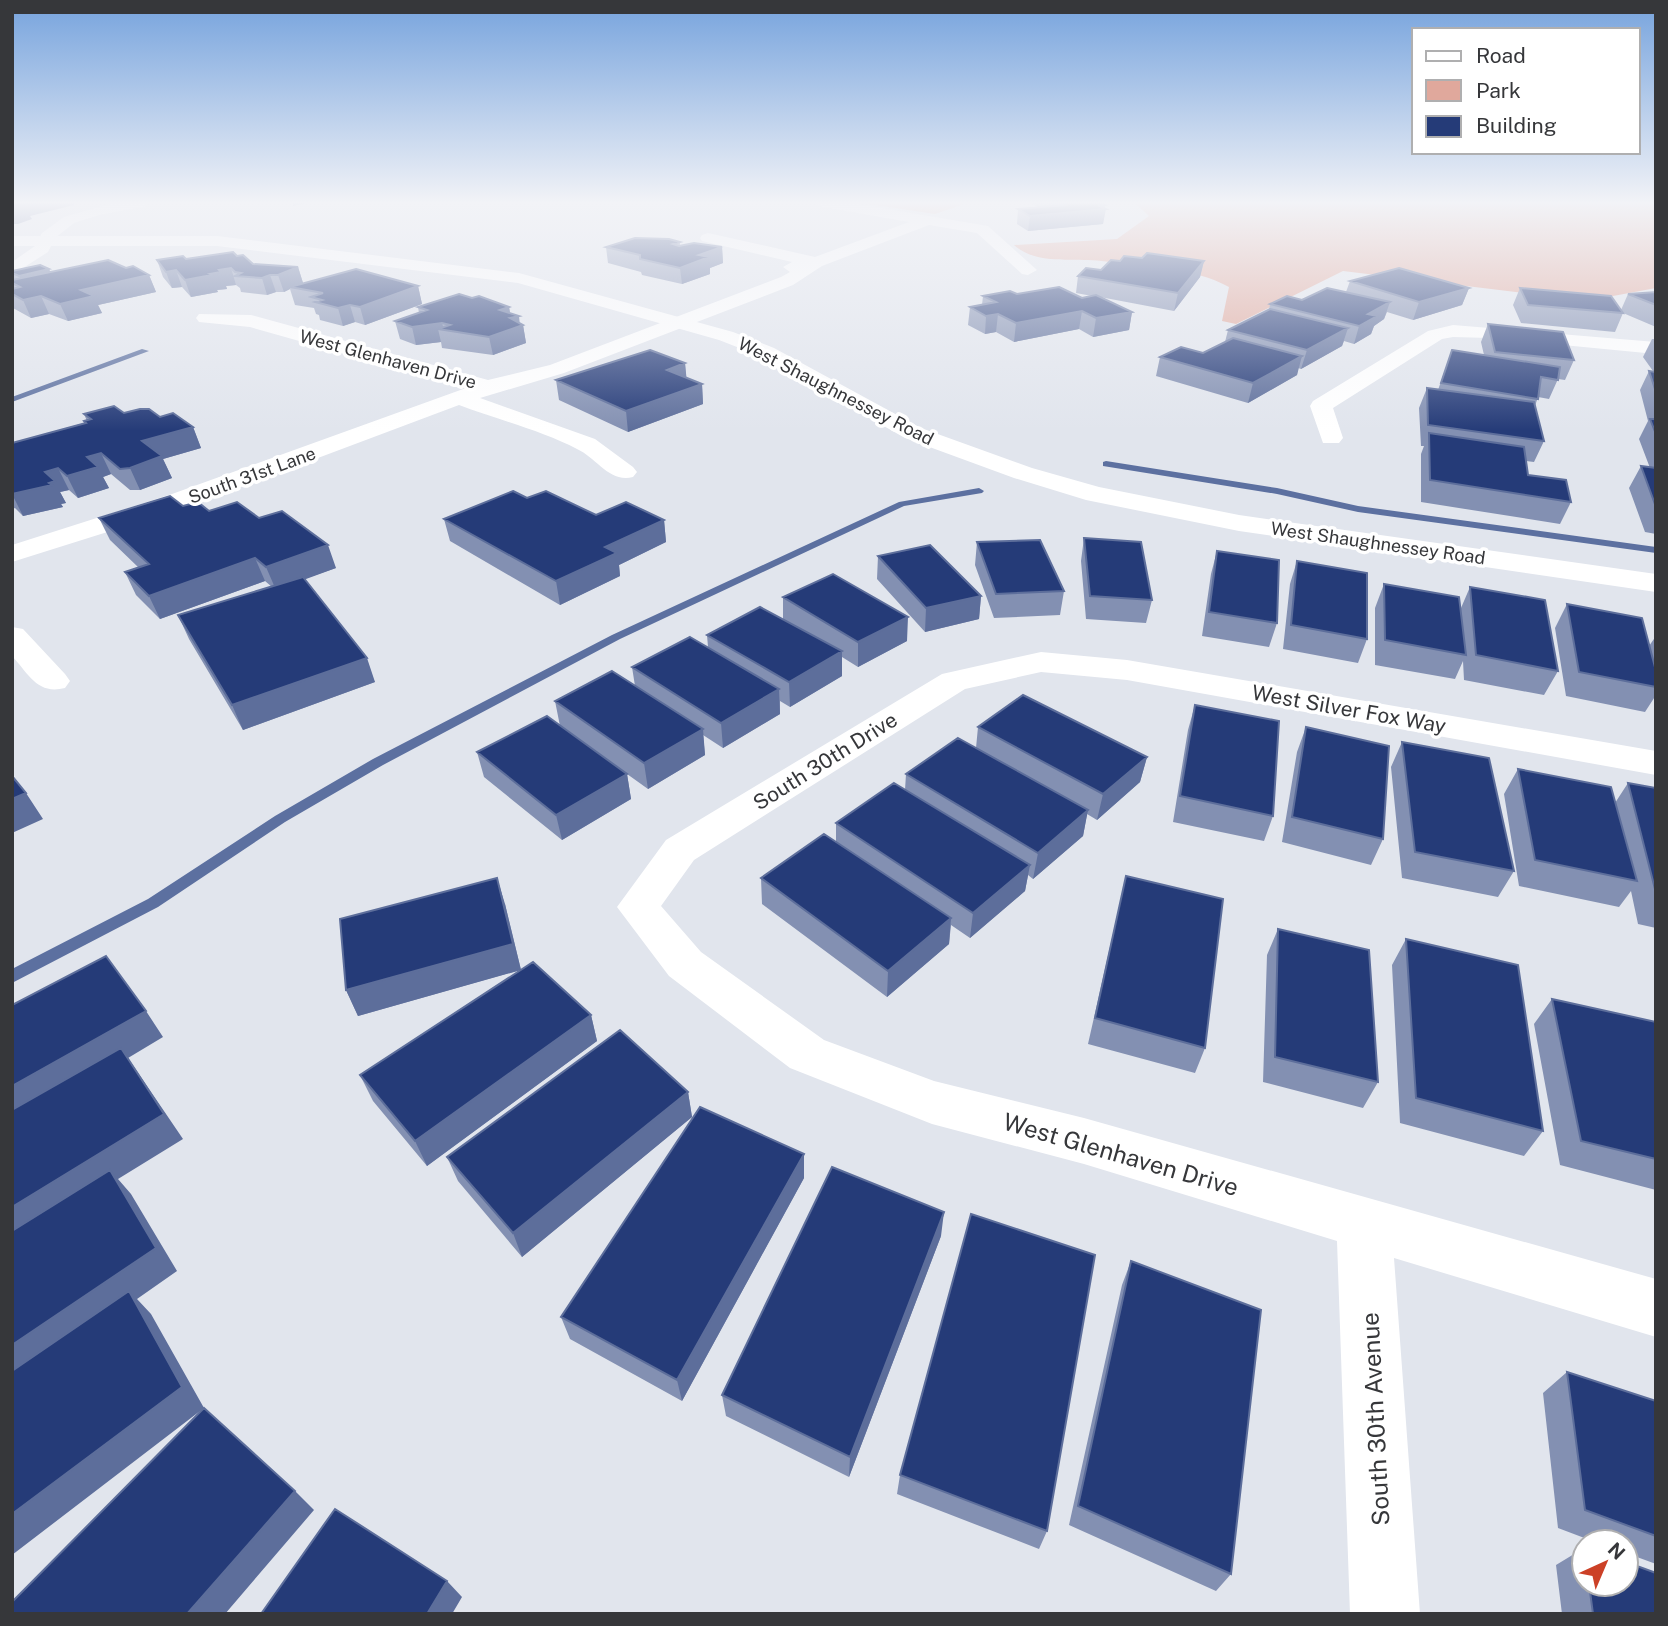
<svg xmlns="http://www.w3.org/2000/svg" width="1668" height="1626" viewBox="0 0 1668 1626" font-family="'Public Sans',sans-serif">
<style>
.green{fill:#e0a89c}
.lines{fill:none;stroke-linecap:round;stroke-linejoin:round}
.stream{fill:#5c70a0;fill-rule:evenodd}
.street{fill:#fff;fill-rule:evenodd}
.secondary{fill:#fff;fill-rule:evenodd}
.wall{fill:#8390b2}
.shaded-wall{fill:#5d6e9b}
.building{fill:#253b78;stroke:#5d6e9b;stroke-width:2}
.labels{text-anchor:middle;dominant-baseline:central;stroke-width:7;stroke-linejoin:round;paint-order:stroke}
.far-street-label{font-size:18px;fill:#36373a;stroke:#fff}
.street-label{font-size:21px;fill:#36373a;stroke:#fff}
.near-street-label{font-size:24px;fill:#36373a;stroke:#fff}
</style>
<rect width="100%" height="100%" fill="#e1e5ed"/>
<path class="green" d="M862,203h105l-32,11z
M1135,203h521v85l-43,8 -48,2 -222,-27 -107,53 -14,-3 7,-34c-36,-20 -87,-21 -127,-26 -29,-3 -66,4 -88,-16l103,-6 32,-23z"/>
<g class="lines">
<path class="stream" d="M142,349l7,2 -137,51v-5z
M1106,461l171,27 81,18 298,41v6l-298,-41 -81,-18 -174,-28v-4z
M979,488l5,3 -2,2 -78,13 -284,133 -237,126 -98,57 -127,85 -146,76v-14l136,-70 127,-83 98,-57 239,-124 287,-133z"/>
<path class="street" d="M113,203h35l-2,3 -47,9 -25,8 -19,15 -7,14 -36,23v-13l23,-16 7,-13 22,-16z
M816,203h36l136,23 49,44 -9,5 -6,-1 -45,-41 -48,-8 -107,41 -29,19 -229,88 -84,25 115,41 38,28 4,5 -4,5c-24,6 -36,-19 -56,-28 -34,-18 -81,-30 -118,-44l-269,101 -178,56v-17l160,-51 294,-106 -216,-61 -51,-5 -3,-4 3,-4 52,1 237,65 62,-15 231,-88 9,-5 -7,-5 9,-5 -90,-21 -2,-3 2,-3 6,-2 107,24 94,-35 -86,-15z
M1453,325l203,17v12l-166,-16 -37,-1 -11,2 -109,69 10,30 -4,5h-16l-13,-37 3,-5 115,-70z
M12,627l11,2 42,45 5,7 -5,7c-28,7 -36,-14 -53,-32z
M1041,652l86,8 529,91v24l-529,-95 -86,-8 -76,17 -271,171 -33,46 40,46 123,88 110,41 150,37 572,161v58l-262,-79 26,356h-70l-13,-373 -253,-77 -152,-40 -142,-56 -121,-92 -52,-69 49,-67 276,-166z"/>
<path class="secondary" d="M12,236h205l302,37 214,59 41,16 147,80 111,40 67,19 140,28 417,59v18l-417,-61 -153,-31 -72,-22 -109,-40 -145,-82 -41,-16 -201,-57 -301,-37h-205z"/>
</g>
<path class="wall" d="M1031,203h71l3,2 -2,19 -75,7 -11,-7 1,-15 20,-2z
M680,242v3l42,2 1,16 -13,5v6l-28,10 -40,-9 -1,-3 -33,-9 -2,-16z
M237,256l16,8 45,3 5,16 115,3 4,18 -57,21 -10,-3 -12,4 -23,-6 -1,-5 -3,-1 -2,-6 -19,-3 -5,-16 -6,3h-8l-9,3 -26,-3 -1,-4 -4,-3 -10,1 1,3 -10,1 1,2 -27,5 -9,-10 -10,1 -9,-11 -6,-17z
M1142,258l62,3 -4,16 -26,34 -74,-14 32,15 -3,18 -36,7 -14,-8 -65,13 -18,-10 -11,2 -17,-9 2,-18 12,-2 1,-9 34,-2 65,4 10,-2 -16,-3 2,-17 23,-6 19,-9z
M126,268l23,7 7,17 -58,13 4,8 -34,8 -19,-7 -18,4 -18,-10 -1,-2v-26h2l-2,-4v-5l37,-2 1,3z
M1350,281l119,7 -7,17 -49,15 -26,-8 -3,7 -10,7 -3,8 -17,10 -10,-3 -2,5 -41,23 -3,-1 -1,7 -49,28 -92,-27 4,-19 43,-4 22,-11 3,-12 41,-20 1,-6 76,-12z
M1520,288l101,22 7,-16 28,-2v35l-33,-14 -8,19 -94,-9 -8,-18z
M418,307h91l1,6 10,10 3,2 3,18 -33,12 -51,-7 -1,-6 -25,3 -16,-6 -5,-18 24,-8z
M1488,324l86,36 -9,20 -7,-1 -9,20 -11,-2 -3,9 9,35 -10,21 -8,-1 2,14 43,27 -11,22 -139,-22v-48l3,-8h-3l-2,-38 8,-20 11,2 14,-40 32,5 -3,-13z
M1652,339h4v195l-11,-2 -16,-44 12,-22 9,2 -11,-29 9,-18 -8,-31 9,-19h4l-10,-14z
M685,363l1,15 16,6 1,20 -75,28 -69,-32 -3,-20z
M124,413l36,4 33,10 8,21 -38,11 9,19 -32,12h-10l-19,-16 -8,3 6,11 -31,10 -9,-8 -9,2 6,11 -5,1 2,3 -40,9 -8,-8 -3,1v-66l72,-20v-2h3l-3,-7z
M527,498l69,17 68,5 2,22 -47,23 1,11 -60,29 -110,-64 -6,-22z
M183,506l76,12 77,50 -32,11 71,103 -132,48 -54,-91 -11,-24 94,-28 -7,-6 -105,38 -24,-24 -11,-23 13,-5 -28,-27 -11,-22z
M1084,538l68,62 -6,23 -60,-4 -5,-58z
M977,542l87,49 -4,24 -66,3 -19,-53z
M1217,551l60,72 -8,24 -67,-11 9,-62z
M878,556l103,40 -2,23 -54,13 -48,-53z
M1297,561l70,78 -9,24 -75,-14 7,-65z
M1384,584l77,24 9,-21 88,84 -14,24 -80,-15 -1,-19 -8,18 -80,-14v-57z
M783,597l124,44 -49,26 -16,-10v19l-52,31 -10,-6v13l-57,34 -20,-13 2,20 -57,34 -88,-63 -5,-25 80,-15 -3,-19 76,-20 -1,-12 76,-15z
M1567,604l82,42 7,-10v59l-11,17 -79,-16 -11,-68z
M1195,705l78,111 -9,25 -91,-19 15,-92z
M978,727l169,30 -7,25 -43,38 -10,-6 -4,22 -50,43 -5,-4 -3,16 -55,47 -19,-13 -2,19 -62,53 -125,-93 -1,-26 75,-37v-18l69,-33 1,-16 70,-26z
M1306,727l77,112 -12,26 -89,-23 15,-90z
M1402,742l112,129 -16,26 -96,-19 -11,-111z
M477,752l150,22 4,25 -69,41 -78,-63z
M1518,769l97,34 13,-20 28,5v140l-18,-4 -7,-33 -12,16 -100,-21 -15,-92z
M1126,876l79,172 -10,25 -107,-29z
M505,904l16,66 70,45 6,26 -170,125 -54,-65 -13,-26 160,-105 -162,46 -12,-26z
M1278,929l100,153 -15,26 -100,-26 4,-127z
M1406,939l137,192 -19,25 -124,-33 -8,-158z
M1552,999l104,23v168l-96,-25 -26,-141z
M688,1092l4,25 -170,140 -64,-76 -11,-24z
M804,1154v24l-122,223 -112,-62 -9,-22z
M941,1236l-92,241 -123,-61 -4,-21z
M1131,1261l100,313 -15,17 -147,-66 53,-240z
M1567,1372l89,29v163l-30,-11v-11h-31l-37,-14 -15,-135z
M900,1475l147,56 -8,18 -142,-55z
M1584,1548v36h42l30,30h-94l-6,-49z"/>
<path class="shaded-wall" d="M15,203h59v2l-44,11 2,3 -14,5h-6v-16z
M293,203h14l-14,3z
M1105,205l-1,4h2l-3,15 -75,7 2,-15z
M722,247l1,16 -13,5v6l-28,10 -2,-16 19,-13z
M1204,261l-4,16 -26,34 4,-18z
M298,267l5,16 -13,4v2l-6,3 -6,-17z
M231,268l5,17 -10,1 1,3 -10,1 1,2 -27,5 -6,-17 25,-6 9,-4z
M49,269l7,17 -29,7 -8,-17z
M176,270l6,17 -10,1 -6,-16z
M149,275l7,17 -58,13 4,8 -34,8 -8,-17 21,-14z
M270,275l6,17 -9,3 -5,-17z
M418,286l4,18 -57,21 -5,-18z
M1469,288l-7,17 -49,15 6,-18z
M41,296l8,18 -18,4 -8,-18z
M1390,302l-6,17 -10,7 -3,8 -17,10 5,-18 9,-12z
M350,305l5,17 -12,4 -5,-18z
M509,307l2,11 8,-2 1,10 3,-1 3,18 -33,12 -4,-18 11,-27z
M1082,311l-3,18 -65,13 2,-19z
M1132,312l-3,18 -36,7 3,-19z
M998,314l-2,18 -11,2 1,-18z
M442,323l2,7 -6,-1 3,13 -25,3 -4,-18z
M1348,328l-6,18 -41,23 6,-19z
M1302,356l-5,19 -49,28 5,-20z
M685,363l2,20 -20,-13z
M702,384l1,20 -75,28 -2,-21z
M193,427l8,21 -38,11 9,19 -32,12 -10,-22 12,-27z
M101,453l10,21 -8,3 6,11 -31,10 -11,-22 20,-19z
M58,468l11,22 -9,2 6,11 -5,1 2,3 -40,9 -11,-22 33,-22z
M664,520l2,22 -47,23 1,11 -60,29 -4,-24 49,-34z
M328,545l8,23 -60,22 -10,-23z
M255,558l10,23 -105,38 -11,-23z
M981,596l-2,23 -54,13 1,-24z
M908,617l-1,24 -49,26v-25z
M842,651v25l-52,31 -1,-25z
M367,658l8,24 -132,48 -11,-25z
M779,689l1,25 -57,34 -2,-25z
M703,729l2,26 -57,34 -4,-26z
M1147,757l-7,25 -43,38 6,-26z
M627,774l4,25 -69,41 -6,-25z
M26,793l17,26 -31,14v-34z
M1088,810l-5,26 -50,43 5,-26z
M1030,865l-5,26 -55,47 3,-25z
M497,878l8,26 16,66 -163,46 -12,-26z
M951,918l-2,26 -62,53 1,-26z
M146,1011l17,26 -35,21 55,81 -65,40 13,15 46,77 -40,28 14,15 53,94 -192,147v-469z
M591,1015l6,26 -170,125 -12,-25z
M688,1092l4,25 -170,140 -9,-24z
M804,1154v24l-122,223 -5,-21z
M944,1212l-3,24 -92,241 1,-20z
M295,1491l19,19 -89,104h-38z
M447,1581l15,16 -10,17h-25z"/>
<path class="building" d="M12,203h3l10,1 -13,4z
M1062,203h40l3,2h-7l8,4 -76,7 -12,-7 47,-4z
M635,238l34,1 11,3 -7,2 6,2 15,-3 28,4 -23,8 10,2 -29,11 -40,-9v-4l-34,-8z
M233,252l4,4 6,-1 10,9 45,3 -20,8h-8l-8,3 -27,-2 6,-3 -6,-1 -4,-4 -12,2 2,2 -11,2 2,1 -27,5 -9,-10 -10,2 -9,-12 26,-4 3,3z
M1147,253l57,8 -26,32 -100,-17 8,-8 15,2 10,-10 9,1 4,-5 18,2z
M108,260l18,8 7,-2 16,9 -68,15 13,6 -34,8 -19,-8 -18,4 -11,-6v-5l8,-2 -8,-4v-3z
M40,265l9,4 -30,7 -7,-3v-2z
M1399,268l70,20 -50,14 -69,-21z
M356,269l62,17 -58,21 -10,-2 -12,3 -23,-6 7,-2 -11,-3 12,-4 -33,-6z
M1059,287l23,11 14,-3 36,17 -36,6 -14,-7 -66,12 -18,-9 -12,2 -16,-9 26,-5 -13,-6 27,-5 7,3z
M1327,288l63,14 -22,12 9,2 -18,10 -89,-22 17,-8 15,4z
M1520,288l91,8 12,17 -95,-8z
M1656,292v13l-28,-11z
M459,294l13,4 7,-2 30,11 -9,3 19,6 -9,2 13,7 -34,12 -51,-8 12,-4 -8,-2 -30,4 -17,-6 32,-11 -9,-3z
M1270,309l78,19 -41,22 -79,-20z
M1488,324l75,8 11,28 -79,-8z
M1233,338l69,18 -49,27 -93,-26 21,-10 22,6z
M650,350l35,13 -18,7 35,14 -76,27 -70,-31z
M1452,350l108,17 -2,13 -17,-3 -3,22 -97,-16z
M1649,371l7,1v20z
M1427,388l107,14 10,39 -116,-16z
M114,406l10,7 16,-4h9l11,8 13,-4 20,14 -51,14 20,15 -32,12 -10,1 -19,-16 -14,4 11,10 -31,9 -9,-8 -13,4 10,9 -6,2 3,2 -40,9v-51l74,-20 -2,-2 7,-2 -7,-5z
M1650,419h6v15z
M1429,433l95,14 4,28 38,5 5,22 -141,-22z
M1641,466l15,2v39z
M513,491l14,7 19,-7 50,24 30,-13 38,18 -59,27 12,6 -61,28 -112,-62z
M170,496l13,10 15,-4 11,9 28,-9 22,16 23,-7 46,34 -62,22 -11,-9 -106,38 -24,-24 24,-8 -50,-46z
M1084,538l57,4 11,58 -62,-4z
M1040,540l24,51 -68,3 -19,-52z
M930,545l51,51 -55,12 -48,-52z
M1217,551l62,9 -2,63 -68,-11z
M1297,561l70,12v66l-76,-14z
M833,574l75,43 -50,25 -75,-45z
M303,577l64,81 -135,47 -54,-90z
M1384,584l75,13 7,58 -81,-15z
M1470,587l75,13 13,71 -82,-16z
M1567,604l75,14 14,53v16l-77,-15z
M760,607l82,44 -53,31 -82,-47z
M690,637l89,52 -58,34 -89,-56z
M612,671l91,58 -59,34 -89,-62z
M1023,695l124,62 -44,37 -125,-67z
M1195,705l84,16 -6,95 -93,-20z
M547,716l80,58 -71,41 -79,-63z
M1306,727l83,19 -6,93 -91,-22z
M958,738l130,72 -50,43 -132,-79z
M1402,742l87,16 25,113 -99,-19z
M1518,769l93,18 26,94 -102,-21z
M12,776l14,17 -14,6z
M894,783l136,82 -57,48 -137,-90z
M1628,783l28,5v105z
M824,834l127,84 -63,53 -127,-93z
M1126,876l97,23 -18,149 -110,-30z
M497,878l16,66 -167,46 -6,-71z
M1278,929l91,21 9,132 -103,-25z
M1406,939l112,26 25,166 -127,-33z
M106,956l40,55 -134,75v-81z
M533,962l58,53 -176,126 -55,-66z
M1552,999l104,23v137l-75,-18z
M620,1030l68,62 -175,141 -66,-76z
M121,1048l43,66 -152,93v-97z
M700,1107l104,47 -127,226 -116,-63z
M832,1167l112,45 -94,245 -128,-62z
M110,1170l46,78 -144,97v-114z
M971,1214l124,41 -48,276 -147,-56z
M1131,1261l130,49 -30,264 -153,-68z
M129,1291l53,96 -170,127v-143z
M1567,1372l89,29v135l-71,-26z
M204,1408l91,83 -108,123h-175v-12z
M335,1509l112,72 -20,33h-166z
M1626,1562l30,11v41h-63l-4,-30h37z"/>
<linearGradient id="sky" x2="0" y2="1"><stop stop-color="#76a3dd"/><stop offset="0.47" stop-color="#f2f3f7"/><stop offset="1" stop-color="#f2f3f7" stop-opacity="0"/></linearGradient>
<rect width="1668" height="431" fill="url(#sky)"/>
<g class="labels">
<g class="far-street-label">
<text transform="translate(388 359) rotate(15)">West Glenhaven Drive</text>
<text transform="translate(836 391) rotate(27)">West Shaughnessey Road</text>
<text transform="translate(252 475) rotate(-20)">South 31st Lane</text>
<text transform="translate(1378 543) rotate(8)">West Shaughnessey Road</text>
</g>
<g class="street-label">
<text transform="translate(1349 709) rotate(10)">West Silver Fox Way</text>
<text transform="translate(825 761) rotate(-32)">South 30th Drive</text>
</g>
<g class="near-street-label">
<text transform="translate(1121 1154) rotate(16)">West Glenhaven Drive</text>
<text transform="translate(1375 1419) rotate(-93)">South 30th Avenue</text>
</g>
</g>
<rect width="1668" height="1626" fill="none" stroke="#36373a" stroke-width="28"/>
<rect x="1412" y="28" width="228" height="126" fill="#ffffff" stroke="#afafb0" stroke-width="2"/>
<rect x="1426" y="51" width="35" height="10" fill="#ffffff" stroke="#afafb0" stroke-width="2"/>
<text x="1476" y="63" font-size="21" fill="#36373a">Road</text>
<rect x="1426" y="80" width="35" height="21" fill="#e0a89c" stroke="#afafb0" stroke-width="2"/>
<text x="1476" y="98" font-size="21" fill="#36373a">Park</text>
<rect x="1426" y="116" width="35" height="21" fill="#253b78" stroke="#afafb0" stroke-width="2"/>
<text x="1476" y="133" font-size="21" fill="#36373a">Building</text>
<g transform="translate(1605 1563) rotate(44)"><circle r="33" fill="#ffffff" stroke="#afafb0" stroke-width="2"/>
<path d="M0-5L12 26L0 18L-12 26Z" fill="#cc4127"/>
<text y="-10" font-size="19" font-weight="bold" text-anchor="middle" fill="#36373a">N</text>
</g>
</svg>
